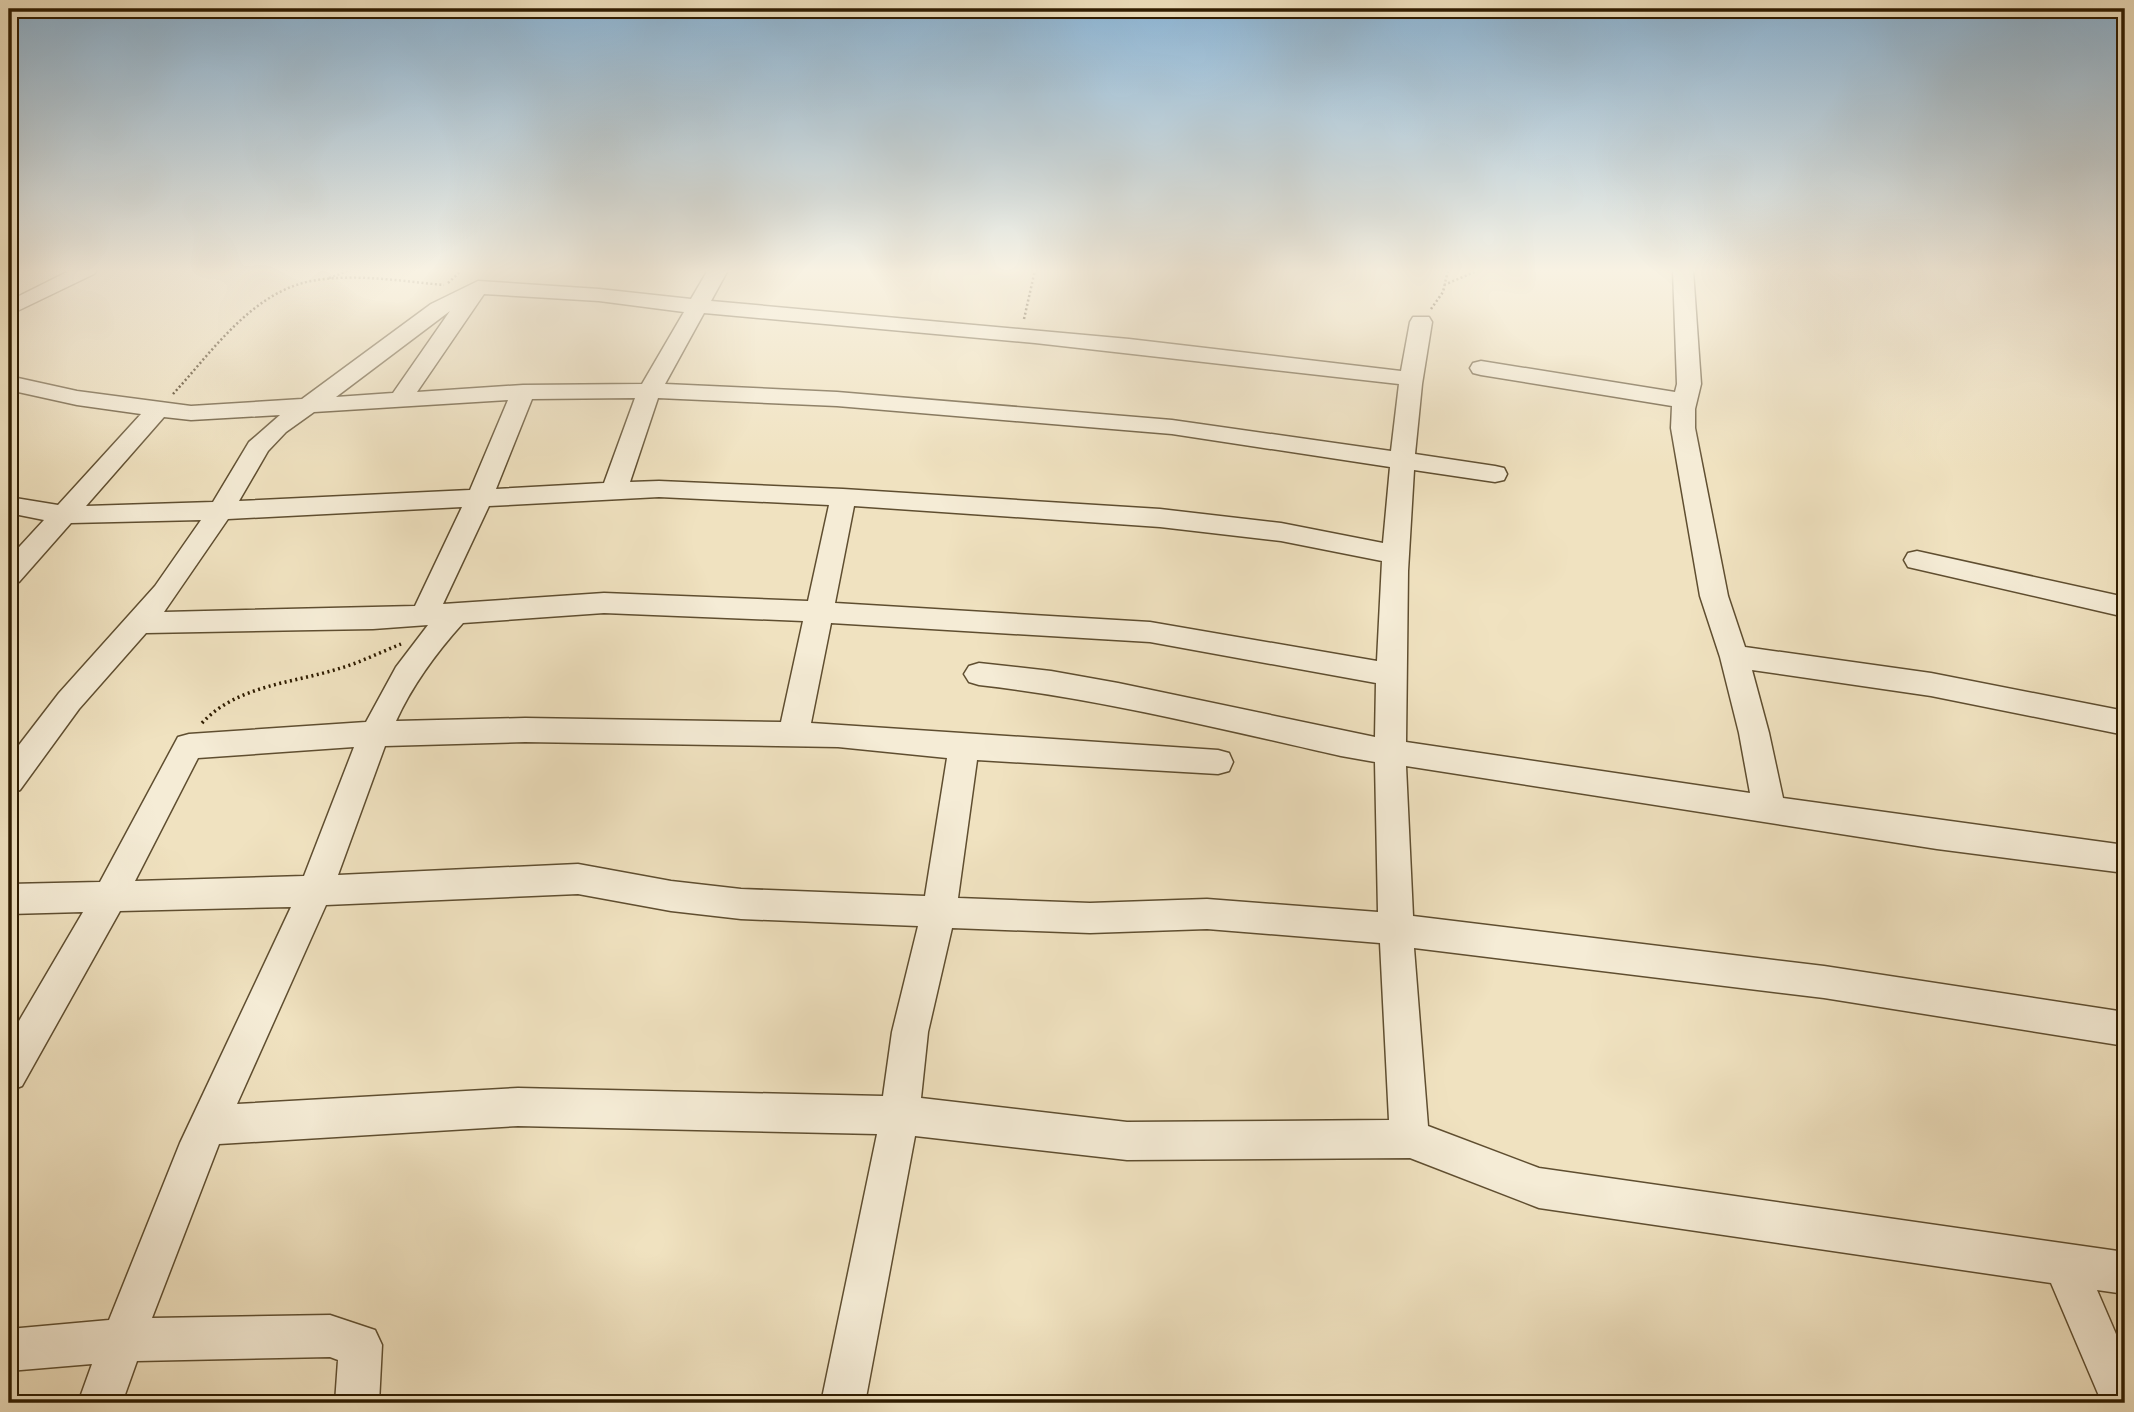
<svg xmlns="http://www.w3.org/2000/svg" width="2134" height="1412" viewBox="0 0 2134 1412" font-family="'IM FELL DW Pica',serif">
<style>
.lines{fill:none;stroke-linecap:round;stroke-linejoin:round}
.minor-casing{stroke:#5f4e30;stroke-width:3}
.path-far1{stroke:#2f1c00;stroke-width:2.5;stroke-dasharray:2 2.5;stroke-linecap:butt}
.path{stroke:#2f1c00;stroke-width:3.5;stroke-dasharray:2 3.5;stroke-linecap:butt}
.minor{fill:#f5ecd6;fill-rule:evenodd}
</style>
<rect width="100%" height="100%" fill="#f0e2c0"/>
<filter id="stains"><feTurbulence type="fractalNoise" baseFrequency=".00286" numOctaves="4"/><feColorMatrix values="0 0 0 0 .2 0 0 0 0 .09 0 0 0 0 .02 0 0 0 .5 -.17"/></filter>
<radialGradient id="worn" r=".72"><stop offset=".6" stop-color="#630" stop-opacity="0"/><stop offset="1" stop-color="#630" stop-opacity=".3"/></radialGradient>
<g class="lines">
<defs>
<path id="minor" d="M71,270h26l-3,4 -85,41v-14z
M708,270h20l-17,31 418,38 272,32 9,-49 3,-5h16l3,5 -10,62 -7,70 80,12 9,2 3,6 -3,6 -9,2 -81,-12 -6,101 -2,171 344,51 -11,-60 -19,-76 -20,-61 -29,-168 1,-22 -191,-31 -8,-2 -3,-5 3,-5 8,-2 194,31 2,-8 -4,-114h20l8,114 -6,25v19l33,168 17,51 186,26 194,38v24l-194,-39 -179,-26 17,63 14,65 342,47v28l-188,-24 -531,-83 7,150 411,50 301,46v34l-301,-48 -410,-50 14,178 111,42 586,84v42l-28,-4 28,65v48h-23l-51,-120 -512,-75 -129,-50 -283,2 -212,-24 -50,267h-44l56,-269 -359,-8 -299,18 -67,174 178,-3 45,15 7,15 -3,58h-44l3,-43 -8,-3 -193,4 -15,42h-44l14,-39 -83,7v-42l100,-9 71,-177 111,-236 -171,4 -98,175 -13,5v-53l74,-126 -74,2v-30l91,-2 78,-145 11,-3 177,-12 30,-55 32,-42 -55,4 -227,4 -67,76 -59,81 -11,4v-36l50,-65 96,-107 46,-66 -130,3 -52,59 -10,2v-26l35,-38 -35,-7v-16l49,8 83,-91 -64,-9 -68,-15v-14l68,15 114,15 111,-7 129,-95 47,-23 121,8 92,10zM484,294l115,7 85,11 -42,72 -119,1 -106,7zM450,311l-57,82 -57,4zM704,313l331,30 364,41 -8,67 -219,-31 -335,-28 -172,-8zM635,398l-31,85 -108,6 36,-90zM658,398l179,8 335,28 218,33 -7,76 -102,-20 -121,-14 -317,-20 -184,-8 -29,1zM508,400l-38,90 -231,11 29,-50 18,-19 28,-20zM280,415l-31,27 -36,60 -127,4 78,-89 27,3zM659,497l170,8 -21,96 -204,-8 -161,11 46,-98zM854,506l306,21 121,14 101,20 -5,100 -227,-39 -315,-19zM462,507l-47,99 -251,6 64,-93zM604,613l199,8 -22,101 -256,-4 -129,3c17,-37 40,-68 67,-98zM831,623l319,19 226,41 -1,54 -257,-54 -67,-12 -72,-8 -10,3 -5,8 5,8 10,3c123,14 242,44 362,71l34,6 3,150 -171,-13 -117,4 -132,-5 19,-138 241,14 11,-3 4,-9 -4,-9 -11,-3 -407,-27zM525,742l313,5 109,11 -22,138 -184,-7 -70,-8 -93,-17 -240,11 47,-129zM354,747l-50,129 -169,5 63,-123zM578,894l93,17 70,8 177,7 -26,106 -9,64 -365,-8 -281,16 89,-199zM952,928l138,5 117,-4 173,14 9,177 -262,2 -206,-24 7,-66z
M1917,551l208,46v20l-217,-50 -4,-7 4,-7z"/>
</defs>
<use href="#minor" class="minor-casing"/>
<path class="path-far1" d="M329,278l21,-8
M448,283l14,-13
M1444,285l35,-15
M1431,309l12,-17 5,-22
M1024,319l11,-49
M173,394c39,-42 78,-101 138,-113 43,-8 89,0 133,4"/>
<path class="path" d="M202,723c35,-38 92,-40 139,-55 20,-6 40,-16 60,-24"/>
<use href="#minor" class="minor"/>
</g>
<linearGradient id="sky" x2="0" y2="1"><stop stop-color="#8bb6d8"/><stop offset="0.58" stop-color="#f8f2e3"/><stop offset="1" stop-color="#f8f2e3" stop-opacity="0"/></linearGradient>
<rect width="2134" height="467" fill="url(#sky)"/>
<rect width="2134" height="1412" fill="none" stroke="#f0e2c0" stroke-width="35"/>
<rect x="10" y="10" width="2113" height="1391" fill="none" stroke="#2f1c00" stroke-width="3.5"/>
<rect x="18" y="18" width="2099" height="1377" fill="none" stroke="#2f1c00" stroke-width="2"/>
<rect width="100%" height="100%" filter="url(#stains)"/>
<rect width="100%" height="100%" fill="url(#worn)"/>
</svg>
